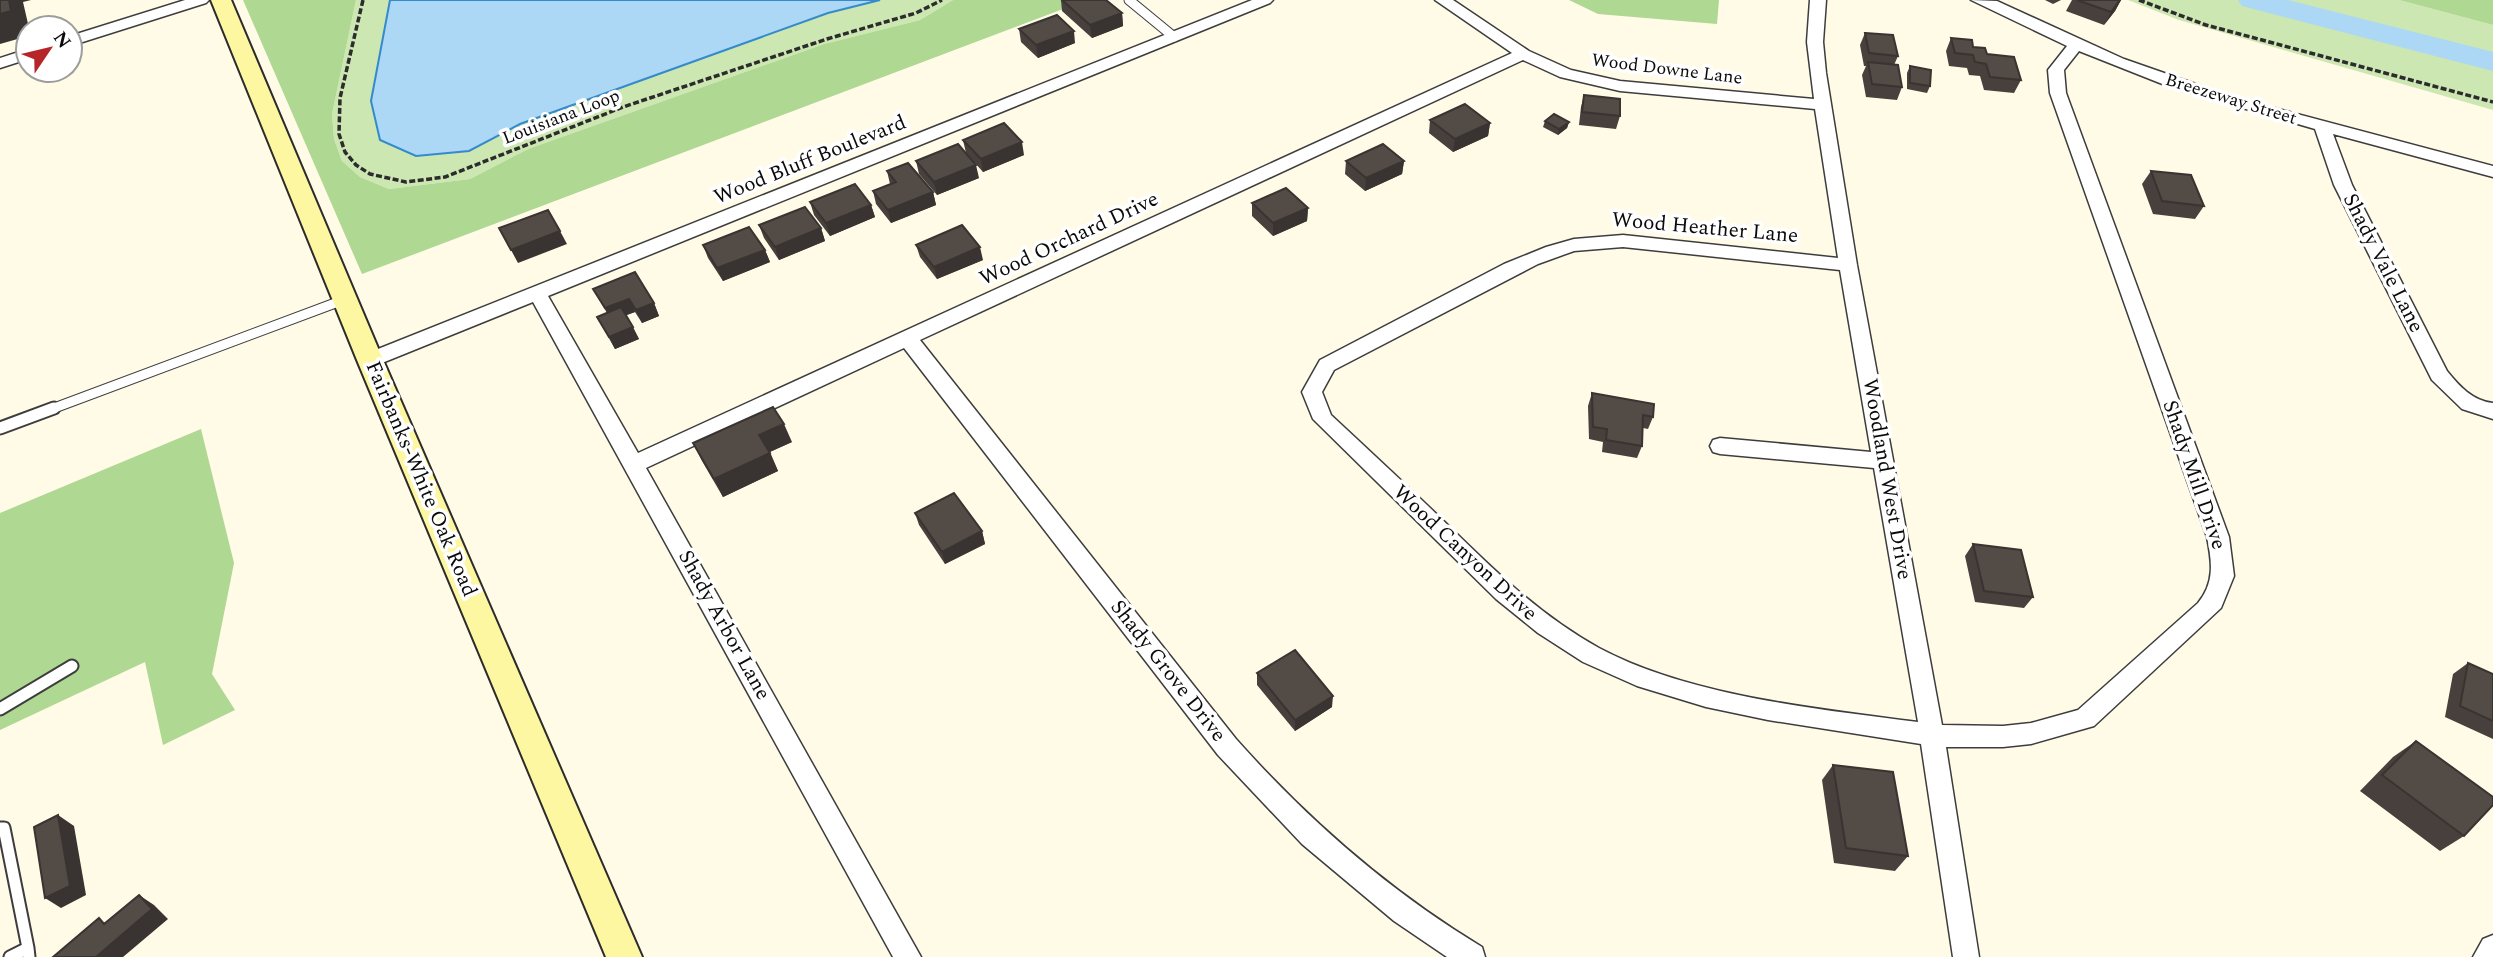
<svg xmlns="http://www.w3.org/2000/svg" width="2493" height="957" viewBox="0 0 2493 957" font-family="Spectral,serif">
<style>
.green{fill:#cce7b2}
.forest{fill:#afd892}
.water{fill:#acd7f5;stroke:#358acb;stroke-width:2}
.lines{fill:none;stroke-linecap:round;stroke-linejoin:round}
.river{fill:#acd7f5;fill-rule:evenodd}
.lane-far1-casing{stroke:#3d3d3d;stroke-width:11}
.lane-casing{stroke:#3d3d3d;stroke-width:15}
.street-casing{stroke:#3d3d3d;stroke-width:3}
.secondary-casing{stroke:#2c2c2c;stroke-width:4}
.path{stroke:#2c2c2c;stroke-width:3.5;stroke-dasharray:6 2.5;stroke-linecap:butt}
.lane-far1{stroke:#fff;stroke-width:9}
.lane{stroke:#fff;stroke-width:11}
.street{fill:#fff;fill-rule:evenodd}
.secondary{fill:#fef7a2;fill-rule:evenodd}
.wall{fill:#47403c}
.shaded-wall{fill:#393431}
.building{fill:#524b46;stroke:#393431;stroke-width:2}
.labels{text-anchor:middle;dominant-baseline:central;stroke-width:7;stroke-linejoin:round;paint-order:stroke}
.far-street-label{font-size:18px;fill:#0a0a0a;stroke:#fff}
.street-label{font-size:21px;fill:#0a0a0a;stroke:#fff}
</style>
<rect width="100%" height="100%" fill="#fffbe7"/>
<path class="green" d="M356,0h597l-33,20 -96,24 -296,105 -58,30 -81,10 -29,-12 -18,-16 -8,-22 -2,-25z
M2128,0h271l94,25v85l-314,-90z"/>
<path class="forest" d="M243,0h113l-24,114 2,25 8,22 18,16 29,12 81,-10 58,-30 296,-105 96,-24 33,-20h134l-725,274z
M1569,0h150l-2,24 -119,-10z
M2399,0h94v25z
M201,429l33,134 -22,111 23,36 -72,35 -18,-83 -145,68v-217z"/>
<path class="water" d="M390,0h490l-52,13 -308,111 -51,27 -53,5 -36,-16 -9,-39z"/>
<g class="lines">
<path class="river" d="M2238,0h50l205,52v19l-251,-65z"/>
<defs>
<path id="lane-far1" d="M1129,0l45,37
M49,410l297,-111"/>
<path id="lane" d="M0,428l54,-20
M0,709l72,-43
M0,828h4l24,120
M10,957l18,-9 1,9"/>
<path id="street" d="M185,0h24l-3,3 -136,43v-10z
M1252,0h21l-3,3 -722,293 90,157 874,-400 -77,-53h18l76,51 42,19 49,11 194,18 -7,-57 3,-42h16l-3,42 3,31 31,192 85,460 61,1 28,-3 47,-13 120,-107c17,-21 14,-41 9,-66l-157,-444 -2,-23 19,-24 -96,-46 26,1 127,58 109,38 260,69v11l-160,-43 19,51 95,186c12,15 26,30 46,32v16l-31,-10 -30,-29 -98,-195 -19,-56 -145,-42 -91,-36 -15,19 2,23 163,444 5,39 -13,32 -127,118 -63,18 -28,3h-57l33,210h-26l-32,-213 -153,-24 -62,-13 -69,-21 -54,-24 -45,-29 -42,-34 -183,-180 -11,-27 18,-32 184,-96 42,-17 28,-8 49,-4 215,23 -23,-149 -195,-18 -60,-14 -37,-17 -603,280 316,399c73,82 152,151 246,208l3,10h-38l-53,-36 -92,-77 -84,-89 -314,-407 -258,120 275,489h-28l-360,-655 -156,63h-14l-3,-5 3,-5zM1623,247l217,23 31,182 -151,-14 -7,2 -3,6 3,6 7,2 154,14 44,254c-101,-13 -229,-26 -319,-74 -55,-30 -100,-73 -144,-116 -41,-40 -82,-78 -124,-117l-9,-23 12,-22 204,-106 36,-13z
M28,49v10l-28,9v-10z
M2493,935v22h-20l10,-18z"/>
<path id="secondary" d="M211,0h20l152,360 259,597h-36l-249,-597z"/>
</defs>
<use href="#lane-far1" class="lane-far1-casing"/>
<use href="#lane" class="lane-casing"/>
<use href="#street" class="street-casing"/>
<use href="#secondary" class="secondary-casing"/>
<path class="path" d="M363,0l-23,98 -1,36 6,18 11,13 14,9 36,8 39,-5 178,-70 204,-68 89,-26 26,-13
M2139,0l67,25 287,77"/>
<use href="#lane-far1" class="lane-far1"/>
<use href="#lane" class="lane"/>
<use href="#street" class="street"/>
<use href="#secondary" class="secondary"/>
</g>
<path class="wall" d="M1061,0h45l16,13 1,13 -31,12 -30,-27z
M2045,0h16l-8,4z
M2072,0h49l-6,11 -11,14 -38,-14z
M1019,29l56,14 -37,15 -17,-16z
M1865,33l33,23 -4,9 8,22 -5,13 -31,-3 -4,-22 4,-9h-2l-4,-21z
M1951,38l36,16 34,26 -7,13 -30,-3 -4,-14 -11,-1 -2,-7 -18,-2 -3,-15z
M1910,66l20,20 -3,7 -20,-4v-16z
M1584,95l36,21 -4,13 -37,-4 2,-18z
M1430,120l60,3 -2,13 -35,16 -24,-19z
M1545,121l24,1 -2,6 -9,7 -15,-8z
M963,140l61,15 -41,17 -17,-19z
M916,161l63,17 -42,17 -18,-21z
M1346,161h58l-2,13 -37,17 -20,-17z
M887,171l46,21 3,13 -45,18 -15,-19 -3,-13 17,-7z
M2151,171l53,35 -9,13 -42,-5 -11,-30z
M810,202l61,3 4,12 -45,19 -16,-21z
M1252,203l56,5 -1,13 -34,15 -21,-20z
M759,225l62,3 4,13 -46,19 -15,-22z
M703,245l62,5 5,12 -47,19 -15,-23z
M916,245l67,15 -46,19 -17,-22z
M593,289l61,14 5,13 -17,7 -7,-11 -9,3 13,24 -24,10 -18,-32 10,-4z
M1592,393l61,24 -5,12 -5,-1 -1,18 -5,12 -35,-6 1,-10 -14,-3 -1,-33z
M792,442l-22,10 8,19 -55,26 -21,-36 -9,-18z
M915,513l67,18 3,13 -40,20 -26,-39z
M1973,544l60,53 -9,11 -49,-6 -10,-46z
M2468,663l25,11v65l-48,-22 8,-43z
M1257,673l75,34 -37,24 -38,-46z
M2416,741l48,95 -24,15 -80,-60 33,-34z
M1833,765l75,91 -13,15 -61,-8 -12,-83z"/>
<path class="shaded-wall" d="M9,0h22l-8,2 6,26 -1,8 -28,8v-30z
M2121,0l-6,11 -11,14 7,-13z
M1122,13l1,13 -31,12 -2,-13z
M1074,31l1,12 -37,15 -2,-13z
M1569,122l-2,6 -9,7 1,-6z
M1490,123l-2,13 -35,16 2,-13z
M1022,142l2,13 -41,17 -2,-13z
M1404,161l-2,13 -37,17 1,-13z
M976,165l3,13 -42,17 -3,-13z
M933,192l3,13 -45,18 -3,-13z
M871,205l4,12 -45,19 -4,-13z
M1308,208l-1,13 -34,15v-13z
M821,228l4,13 -46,19 -4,-13z
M560,231l7,13 -49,19 -7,-13z
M980,247l3,13 -46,19 -3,-12z
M765,250l5,12 -47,19 -6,-13z
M629,299l6,13 -24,9 -6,-13z
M654,303l5,13 -17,7 -6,-13z
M633,327l6,12 -24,10 -6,-12z
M784,424l8,18 -25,11 -8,-18z
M770,453l8,18 -55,26 -9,-18z
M982,531l3,13 -40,20 -3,-12z
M1333,696l-1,11 -37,24v-11z
M58,815l16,11 12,69 -25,13 -16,-10z
M139,895l15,10 14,14 -45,38h-27z"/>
<path class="building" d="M0,0h9l2,11 -11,3z
M1062,0h44l16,13 -32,12z
M2077,0h43l-9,12z
M1057,15l17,16 -38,14 -17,-16z
M1865,33l28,2 5,21 -29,-3z
M1951,38l21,2 1,7 12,1 2,6 27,3 7,23 -31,-3 -4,-13 -11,-2 -2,-7 -18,-2z
M1868,62l30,3 4,22 -30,-3z
M1910,66l21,4 -1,16 -20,-3z
M1584,95l36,4v17l-38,-4z
M1465,104l25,19 -35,16 -25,-19z
M1554,114l15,8 -10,7 -14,-8z
M1004,123l18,19 -41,17 -18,-19z
M958,144l18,21 -42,17 -18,-21z
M1383,144l21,17 -38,17 -20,-17z
M908,163l25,29 -45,18 -15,-19 23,-9 -9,-11z
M2151,171l40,4 13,31 -42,-5z
M855,184l16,21 -45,18 -16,-21z
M1286,188l22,20 -35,15 -21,-20z
M805,207l16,21 -46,19 -16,-22z
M548,210l12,21 -49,19 -12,-22z
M962,225l18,22 -46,20 -18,-22z
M749,227l16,23 -48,18 -14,-23z
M635,272l19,31 -18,7 -7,-11 -24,9 -12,-19z
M621,307l12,20 -24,10 -12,-20z
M1592,393l62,11 -1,13 -10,-2 -1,31 -36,-6 1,-11 -14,-2z
M773,407l11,17 -25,11 11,18 -56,26 -21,-36z
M954,493l28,38 -40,21 -27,-39z
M1973,544l48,6 12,47 -49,-6z
M1295,650l38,46 -38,24 -38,-47z
M2468,663l25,11v47l-33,-15z
M2416,741l77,56v8l-29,31 -82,-61z
M1833,765l60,7 15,84 -62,-8z
M58,815l12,71 -25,12 -11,-71z
M139,895l13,14 -56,48h-43l46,-39 5,6z"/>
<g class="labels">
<g class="far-street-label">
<text transform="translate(1667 69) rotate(7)">Wood Downe Lane</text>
<text transform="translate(2231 99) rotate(17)">Breezeway Street</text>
<text transform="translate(561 117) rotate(-21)">Louisiana Loop</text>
</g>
<g class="street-label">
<text transform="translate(810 160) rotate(-22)">Wood Bluff Boulevard</text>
<text transform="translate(1705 228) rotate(5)">Wood Heather Lane</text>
<text transform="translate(1069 239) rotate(-25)">Wood Orchard Drive</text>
<text transform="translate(2383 263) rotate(63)">Shady Vale Lane</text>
<text transform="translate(2194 475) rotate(71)">Shady Mill Drive</text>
<text transform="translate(421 479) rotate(67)">Fairbanks-White Oak Road</text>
<text transform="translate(1887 479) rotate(80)">Woodland West Drive</text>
<text transform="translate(1465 553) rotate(43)">Wood Canyon Drive</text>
<text transform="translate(724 625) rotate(61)">Shady Arbor Lane</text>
<text transform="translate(1168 671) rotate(52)">Shady Grove Drive</text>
</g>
</g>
<g transform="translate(49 49) rotate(55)"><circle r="33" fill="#ffffff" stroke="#9d9d9d" stroke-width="2"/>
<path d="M0-5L12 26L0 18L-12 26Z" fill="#b62527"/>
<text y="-10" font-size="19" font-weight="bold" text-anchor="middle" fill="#0a0a0a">N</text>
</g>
</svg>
